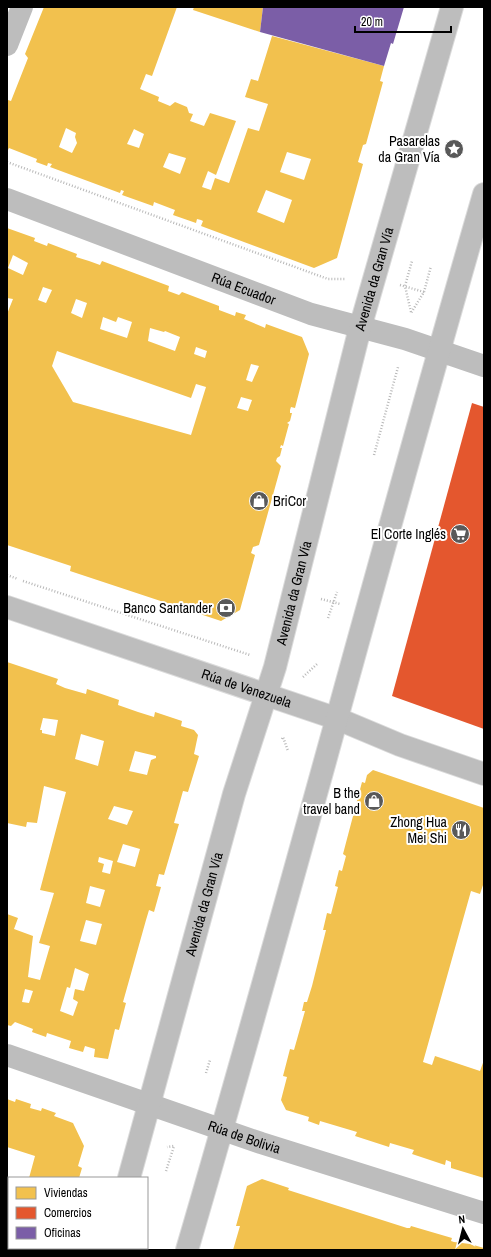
<svg xmlns="http://www.w3.org/2000/svg" width="491" height="1257" viewBox="0 0 491 1257" font-family="'Archivo Narrow',sans-serif">
<style>
.homes{fill:#f2c14e;fill-rule:evenodd}
.shops{fill:#e4572e}
.offices{fill:#7b5ea7}
.lines{fill:none;stroke-linecap:round;stroke-linejoin:round}
.major-casing{stroke:#dbdbdb;stroke-width:24}
.path{stroke:#b8b8b8;stroke-width:2.5;stroke-dasharray:1 2;stroke-linecap:butt}
.minor{stroke:#bdbdbd;stroke-width:22}
.major{stroke:#bdbdbd;stroke-width:22}
.labels{text-anchor:middle;dominant-baseline:central;stroke-width:4;stroke-linejoin:round;paint-order:stroke}
.poi-label{font-size:14px;fill:#000;stroke:#fff;text-anchor:end}
.street-label{font-size:14px;fill:#000;stroke:#fff}
</style>
<rect width="100%" height="100%" fill="#fff"/>
<path class="homes" d="M44,7h133l-25,69 -6,-2 -6,15 19,8 -1,4 12,5 5,-4 12,5 2,6 4,1 -3,7 14,5 6,-13 26,8 -20,54 -8,-4 -6,16 9,3 4,-12 14,5 19,-55 11,3 9,-27 -23,-7 6,-18 7,2 14,-45 112,30 -4,15 3,1 -17,62 -3,1 -5,17 5,2 -26,94 -23,10 -113,-42 2,-5 -2,-1 -4,-1 -1,4 -23,-8 2,-5 -21,-8 -1,4 -31,-11 2,-4 -3,-1 -1,3 -70,-26 2,-3 -4,-1 -1,3 -11,-4 1,-3 -28,-11 -2,4v-49l1,-3 3,1 17,-43 -3,-4zM66,128l10,5 -1,4 2,6 -5,10 -13,-6zM134,129l10,5 -5,14 -12,-4zM287,152l24,7 -7,21 -24,-8zM169,153l17,5 -6,16 -17,-7zM266,190l26,10 -8,23 -27,-11z
M194,7h69l-3,25 -67,-22z
M7,228l28,10 -1,3 13,5 1,-3 29,11 -1,3 13,4 11,4 2,-4 67,25 -1,5 11,4 3,-3 37,14v4l16,6 1,-4 10,3 -2,4 19,8 2,1 1,-4 36,13 7,17 -14,54 -4,-1 -1,3v3h2l-2,8 -3,2 2,1 -6,22 -2,-1 -1,3h2l-2,8 -3,2 -1,3 5,5 -22,79 -6,2 -2,6 4,2 -15,55 -19,11 -151,-50 1,-5 -64,-21v-231l6,-15 -6,-1zM13,255l15,8 -5,12 -15,-7zM43,287l9,3 -6,13 -8,-3zM76,299l11,4 -5,15 -11,-5zM103,317l13,5 2,-5 14,5 -5,16 -27,-9zM150,328l14,4 1,-1 15,6 -5,14 -27,-10zM196,347l11,4 -2,7 -11,-4zM57,351l134,47 5,-14 10,3 -15,48 -118,-33 -21,-36zM251,364l8,2 -7,16 -6,-2zM241,397l11,3 -4,11 -11,-3z
M7,662l51,17 -2,5 9,4 21,6 1,-5 32,11 -1,5 20,7 16,5 1,-5 27,9 -1,5 13,4 4,5 -4,19 5,2 -11,36 -5,-1 -9,32 5,1 -15,51 -5,-1 -3,12 5,1 -7,25 -5,-2 -3,10 -23,82 3,1 -7,27 -4,-1 -7,30 -14,-2 1,-8 -10,-3 -2,6 -14,-4 2,-7 -24,-8 -1,4 -14,-5 1,-3 -18,-7 -4,4 -4,-1v-111l11,4 -4,11 19,7 -5,41 12,3 10,-34 -11,-3 15,-50 -14,-3 26,-98 -22,-6 -7,37 -10,-1 -1,5 -19,-4zM43,718l15,2 -3,16 -13,-3v-3h-2zM81,734l23,7 -6,25 -23,-7zM135,751l21,5v2l-5,2 -4,15 -18,-4zM114,806l19,5 -6,14 -19,-6zM123,844l17,5 -5,18 -18,-5zM99,857l14,4 -3,13 -8,-2 2,-8 -6,-2zM90,886l15,4 -5,17 -14,-4zM86,920l16,4 -6,21 -16,-4zM75,968l14,6 -5,17 -9,-2 -2,10 5,3 -5,14 -13,-5 7,-24 3,1zM25,989l8,2 -4,12 -7,-1z
M373,770l111,38v74l-4,12 -9,-3 -48,171 9,3 3,-9 45,15 4,-11v118l-33,-10v-6l-5,-2 -1,5 -33,-11 2,-4 -24,-7 -1,4 -34,-11 2,-4 -37,-11 -1,4 -11,-4 1,-4 -23,-7 -5,-10 6,-23 -4,-1 7,-27 4,1 11,-39h-3l2,-9h3l5,-16 14,-56h-3l4,-17 4,1 7,-27 -3,-1 4,-16 3,1 4,-15 -3,-2 19,-72 3,1 2,-8z
M7,1099l8,3 1,-3 15,5 -1,4 11,3 1,-3 14,5 -2,3 19,7 11,23 -6,20 4,2 -3,10h-50l6,-22 -28,-9z
M262,1179l27,9 -1,2 119,38h3l1,-2 41,12 -1,3 3,1 16,2 14,4v2h-251l7,-24h-4l11,-40z
M7,1203l2,1v44h52l-1,2h-53z"/>
<path class="shops" d="M472,403l12,4v322l-92,-33z"/>
<path class="offices" d="M263,7h141l-11,37 -2,-1 -7,23 -124,-34z"/>
<g class="lines">
<defs>
<g id="major">
<path id="s3" d="M7,607l331,112 62,26 84,29"/>
<path id="s4" d="M129,1178l105,-384 41,-127 85,-339 92,-321"/>
<path d="M109,1250v-2"/>
<path d="M187,1250c103,-351 195,-705 297,-1056"/>
</g>
</defs>
<use href="#major" class="major-casing"/>
<path class="path" d="M7,162l321,117h18
M400,285l24,7 -13,21
M424,292l7,-26
M411,312l-6,-26 7,-25
M374,455l24,-88
M7,575l11,4
M23,581l227,74
M321,599l19,5
M328,618l9,-26
M303,677l14,-13
M282,739l1,-2 5,14
M206,1073l4,-13
M166,1171l8,-25 -7,1"/>
<g class="minor">
<path d="M7,45l15,-38"/>
<path id="s1" d="M7,199l304,115 94,25 79,27"/>
<path id="s2" d="M7,1055l254,88 223,70"/>
</g>
<use href="#major" class="major"/>
</g>
<defs>
<symbol id="sight-disc" viewBox="-11 -11 22 22"><circle r="9.5" fill="#595959" stroke="#fff"/><path d="M0-6L1.8-2.2L6-1.7L2.9 1.2L3.7 5.4L0 3.3L-3.7 5.4L-2.9 1.2L-6-1.7L-1.8-2.2Z" fill="#fff"/></symbol>
<symbol id="shop-disc" viewBox="-11 -11 22 22"><circle r="9.5" fill="#595959" stroke="#fff"/><path d="M-5-2.5h2.3a2.7 3.5 0 0 1 5.4 0H5L5.5 6h-11ZM-1.5-2.5h3a1.5 2.3 0 0 0-3 0Z" fill="#fff"/></symbol>
<symbol id="supermarket-disc" viewBox="-11 -11 22 22"><circle r="9.5" fill="#595959" stroke="#fff"/><path d="M-6-5.5h2.5l.6 2H6L4.5 2H-2.5L-4.4-4H-6ZM-1.5 3.2a1.3 1.3 0 1 0 .1 0ZM3 3.2a1.3 1.3 0 1 0 .1 0Z" fill="#fff"/></symbol>
<symbol id="bank-disc" viewBox="-11 -11 22 22"><circle r="9.5" fill="#595959" stroke="#fff"/><path d="M-6-4H6V4H-6ZM0-2.3a2.3 2.3 0 1 0 0 4.6a2.3 2.3 0 1 0 0-4.6Z" fill="#fff"/></symbol>
<symbol id="restaurant-disc" viewBox="-11 -11 22 22"><circle r="9.5" fill="#595959" stroke="#fff"/><path d="M-5-6h1v4h1v-4h1v4h1v-4h1v5L-1.5 .5V6h-2V.5L-5-1ZM5-6V6H3V1.5H1.5Q1.5-4 5-6Z" fill="#fff"/></symbol>
</defs>
<g fill-rule="evenodd">
<use href="#sight-disc" x="443" y="138" width="22" height="22"/>
<use href="#shop-disc" x="248" y="490" width="22" height="22"/>
<use href="#supermarket-disc" x="449" y="523" width="22" height="22"/>
<use href="#bank-disc" x="215" y="597" width="22" height="22"/>
<use href="#shop-disc" x="363" y="790" width="22" height="22"/>
<use href="#restaurant-disc" x="450" y="819" width="22" height="22"/>
</g>
<g class="labels">
<g class="poi-label">
<text x="440" y="141">Pasarelas<tspan x="440" dy="16">da Gran Vía</tspan></text>
<text x="273" y="501" text-anchor="start">BriCor</text>
<text x="446" y="534">El Corte Inglés</text>
<text x="212" y="608">Banco Santander</text>
<text x="360" y="793">B the<tspan x="360" dy="16">travel band</tspan></text>
<text x="447" y="822">Zhong Hua<tspan x="447" dy="16">Mei Shi</tspan></text>
</g>
<g class="street-label">
<text stroke="none"><textPath href="#s4" startOffset="932">Avenida da Gran Vía</textPath></text>
<text stroke="none"><textPath href="#s1" startOffset="253">Rúa Ecuador</textPath></text>
<text stroke="none"><textPath href="#s4" startOffset="608">Avenida da Gran Vía</textPath></text>
<text stroke="none"><textPath href="#s3" startOffset="253">Rúa de Venezuela</textPath></text>
<text stroke="none"><textPath href="#s4" startOffset="284">Avenida da Gran Vía</textPath></text>
<text stroke="none"><textPath href="#s2" startOffset="251">Rúa de Bolivia</textPath></text>
</g>
</g>
<rect width="491" height="1257" fill="none" stroke="#000000" stroke-width="16"/>
<rect x="8" y="1177" width="140" height="72" fill="#ffffff" stroke="#999999"/>
<rect x="16" y="1187" width="20" height="12" fill="#f2c14e" stroke="#999999"/>
<text x="44" y="1197" font-size="12" fill="#000000">Viviendas</text>
<rect x="16" y="1207" width="20" height="12" fill="#e4572e" stroke="#999999"/>
<text x="44" y="1217" font-size="12" fill="#000000">Comercios</text>
<rect x="16" y="1227" width="20" height="12" fill="#7b5ea7" stroke="#999999"/>
<text x="44" y="1237" font-size="12" fill="#000000">Oficinas</text>
<g transform="translate(463 1229) rotate(353)" stroke="#ffffff" stroke-width="3" paint-order="stroke">
<path d="M0-3L7 15L0 10L-7 15Z" fill="#000000"/>
<text y="-6" font-size="11" font-weight="bold" text-anchor="middle" fill="#000000">N</text>
</g>
<path d="M355 26v6h96v-6" fill="none" stroke="#000000" stroke-width="2"/>
<text x="361" y="26" font-size="12" fill="#000000" stroke="#ffffff" stroke-width="3" paint-order="stroke">20 m</text>
</svg>
